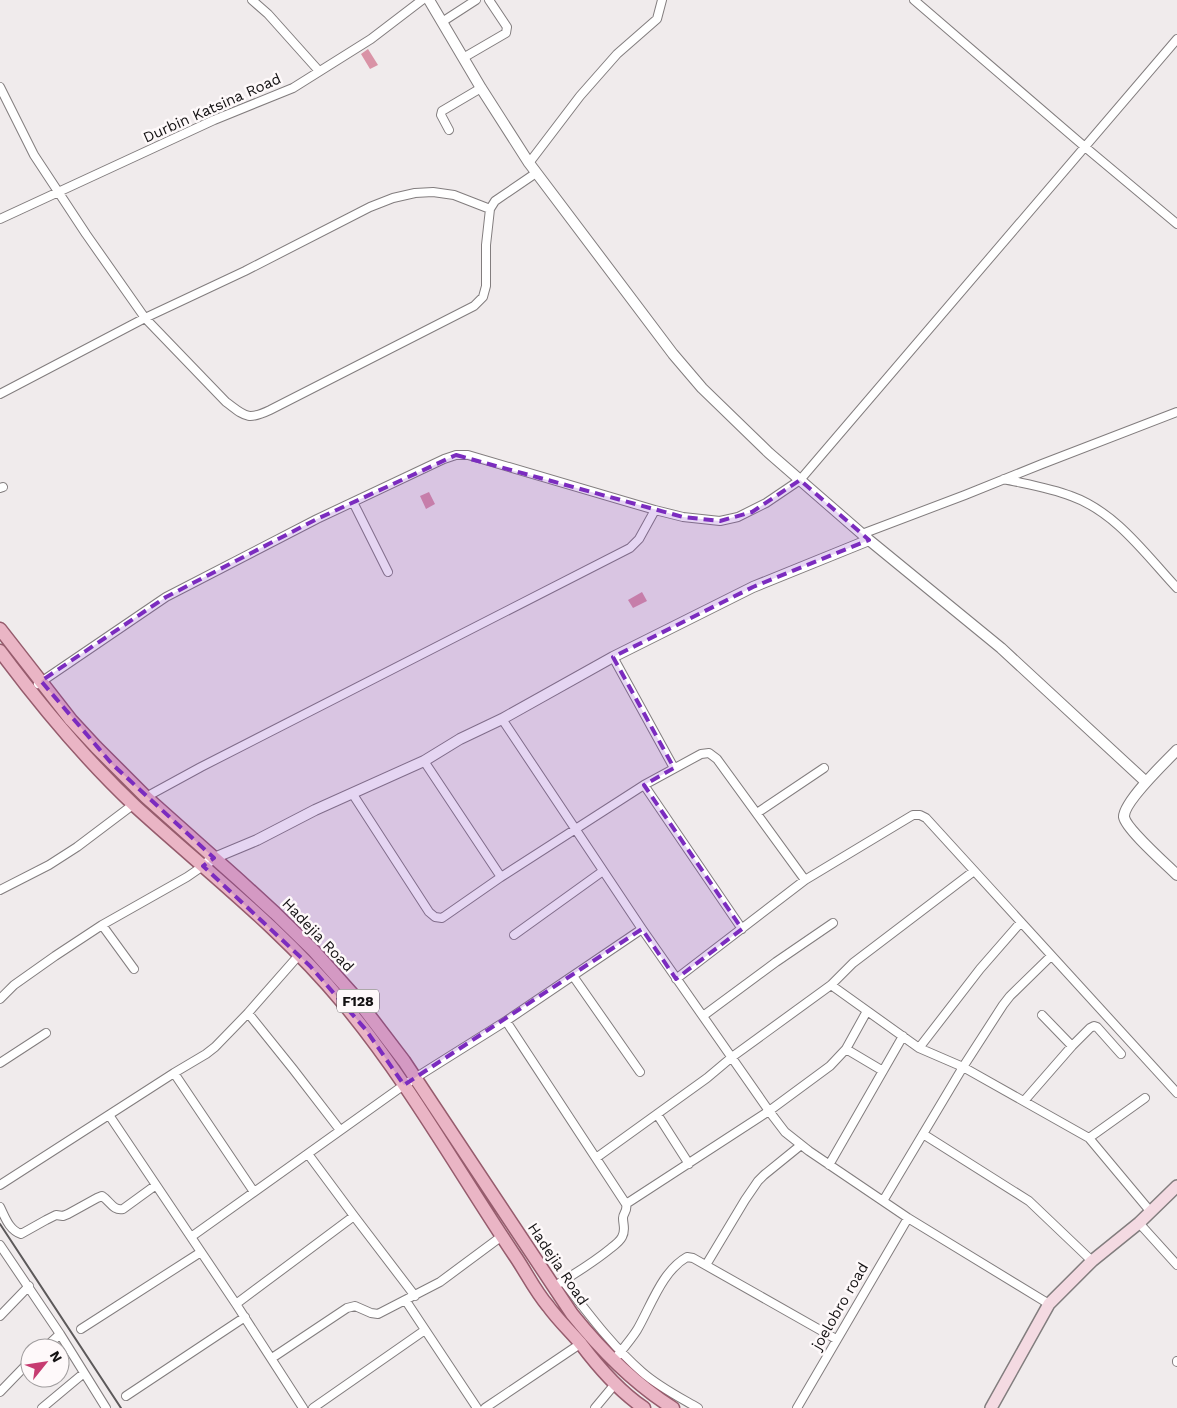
<svg xmlns="http://www.w3.org/2000/svg" width="1177" height="1408" viewBox="0 0 1177 1408" font-family="'Work Sans',sans-serif">
<style>
.water{fill:#d993a6}
.lines{fill:none;stroke-linecap:round;stroke-linejoin:round}
.minor-casing{stroke:#827d7e;stroke-width:10}
.tertiary-casing{stroke:#827d7e;stroke-width:12}
.secondary-casing{stroke:#827d7e;stroke-width:14}
.primary-casing{stroke:#965c6d;stroke-width:15}
.minor{stroke:#fff;stroke-width:8}
.tertiary{stroke:#fff;stroke-width:10}
.secondary{stroke:#f4dae2;stroke-width:11}
.primary{stroke:#eab5c5;stroke-width:12}
.rail{stroke:#5c595a;stroke-width:2}
.marked{fill:#7b2cbf;fill-opacity:0.2;stroke:#7b2cbf;stroke-width:4;stroke-dasharray:10 6;stroke-linejoin:round}
.labels{text-anchor:middle;dominant-baseline:central;stroke-width:5;stroke-linejoin:round;paint-order:stroke}
.shield{fill:#fef9fa;stroke:#5a5758;stroke-width:1}
.shield-label{font-size:14px;font-weight:bold;fill:#141213}
.street-label{font-size:15px;fill:#141213;stroke:#fef9fa}
</style>
<rect width="100%" height="100%" fill="#f0ebec"/>
<path class="water" d="M368,49l10,16 -8,4 -9,-15z
M429,492l6,12 -9,5 -6,-13z
M642,592l5,9 -14,7 -5,-8z"/>
<g class="lines">
<defs>
<path id="minor" d="M252,0l16,14 51,57
M914,0l171,147 92,77
M442,22l34,-22
M463,58l43,-25 1,-6 -18,-27
M0,87l34,68 52,79 59,84 81,84c19,14 21,19 44,8l204,-104 9,-9 3,-11v-41l4,-36 5,-8 41,-28
M449,130l-8,-15 1,-4 39,-23
M529,163l51,-67 37,-42 40,-35 5,-19
M0,219l214,-99 79,-32 78,-49 51,-39
M0,394l145,-76 100,-47 125,-64 23,-9 22,-5 18,-1 21,3 36,14
M1004,479c22,5 47,9 67,17 45,16 75,59 106,92
M0,488l3,-1
M353,502l35,70
M862,534l103,-39 77,-31 135,-52
M613,657l61,111
M38,684l128,-87 151,-78 127,-60 12,-4h12l187,55
M502,719l140,210 127,182 16,21 24,19 99,67 141,86
M424,761l77,116
M644,785l98,144
M352,793l77,119 6,5 7,1 59,-41 143,-92 57,-31 8,-1 8,6 88,121
M146,797l55,-30 429,-219 9,-9 16,-29 28,7 37,4 18,-4 28,-14 34,-23 377,-441
M757,813l67,-45
M0,890l49,-25 28,-18 57,-43
M102,925l32,44
M514,935l89,-64
M573,976l67,96
M676,979l129,-99 108,-65h7l6,3 251,275
M831,985l88,63 44,19 126,71 61,73
M0,999l14,-14 41,-29 47,-31 85,-48 16,-11
M248,1013l45,56 47,61
M1042,1015l30,31
M703,1016l73,-54 57,-39
M506,1021l120,183c2,7 -3,9 -3,14 0,7 3,12 -1,19 -2,4 -7,8 -11,11 -18,15 -38,27 -58,39
M919,1048l61,-79 41,-47
M846,1049l37,22
M0,1063l46,-30
M174,1073l80,119
M1024,1101l48,-55 18,-18 4,-2 3,1 24,27
M657,1114l32,50
M109,1115l127,189 67,104
M923,1134l106,67 63,60
M1089,1138l56,-40
M308,1154l46,62 61,80
M596,1158l111,-80 25,-21 99,-72 22,-22 121,-92
M829,1165l74,-129
M0,1185l174,-112 32,-19 9,-7 33,-34 51,-58
M883,1201l80,-134 40,-62 7,-9 41,-40
M626,1204l143,-93 61,-45 16,-17 21,-38
M0,1207c5,10 9,23 21,27l25,-14 10,-5 7,1 5,-2 29,-16 5,-2c8,5 11,15 21,13l33,-24
M1139,1223l38,42
M191,1237l213,-152 102,-64 136,-92
M0,1245l60,89 46,74
M706,1265l39,-65 13,-19 6,-6 37,-30
M563,1281c25,32 49,65 79,91 17,15 37,25 56,36
M406,1301l71,107
M236,1304l118,-88
M0,1316l29,-30
M81,1329l120,-77
M45,1348l15,-14
M272,1358l75,-50 8,-2 16,7 7,1 62,-32 62,-46
M613,1361c8,-10 17,-20 24,-31 14,-24 25,-59 50,-73l6,1 143,81
M1177,1362v-1
M0,1392l30,-31
M126,1396l119,-79
M42,1408l42,-35
M313,1408l112,-78
M485,1408l95,-64
M595,1408l20,-24
M797,1408l111,-190"/>
<path id="tertiary" d="M429,0l52,88 48,75 144,191 29,34 67,65 100,87 132,108 145,134
M1177,750c-11,11 -54,53 -53,67 2,12 43,48 53,58
M203,866l11,-8 43,-18 58,-30 109,-49 36,-22 42,-20 111,-62 140,-70 116,-47"/>
<path id="secondary" d="M991,1408l58,-104 43,-43 47,-38 38,-37"/>
<path id="primary" d="M0,629l71,91 25,27 50,50 93,83 36,33 39,38 42,47 48,63 168,253c29,36 61,69 101,94
M0,651c41,55 85,108 135,155 70,64 147,123 208,197 65,78 115,168 172,253 11,16 20,35 33,50 10,14 22,25 33,38 18,24 38,47 63,64"/>
</defs>
<use href="#minor" class="minor-casing"/>
<use href="#tertiary" class="tertiary-casing"/>
<use href="#secondary" class="secondary-casing"/>
<use href="#primary" class="primary-casing"/>
<use href="#minor" class="minor"/>
<use href="#tertiary" class="tertiary"/>
<use href="#secondary" class="secondary"/>
<use href="#primary" class="primary"/>
<path class="rail" d="M0,1224l121,184"/>
</g>
<path class="marked" d="M456,455l227,62 37,4 32,-9 48,-32 69,60 -116,47 -140,70 61,111 -30,17 98,144 -66,50 -34,-50 -238,156 -38,-55 -56,-64 -107,-100 11,-8 -102,-94 -71,-83 125,-84 151,-78z"/>
<g class="labels">
<rect class="shield" x="337" y="989.5" width="42" height="23" rx="4"/>
<g class="shield-label">
<text x="358" y="1001">F128</text>
</g>
<g class="street-label">
<text transform="translate(212 108) rotate(-24)">Durbin Katsina Road</text>
<text transform="translate(318 935) rotate(46)">Hadejia Road</text>
<text transform="translate(558 1264) rotate(56)">Hadejia Road</text>
<text transform="translate(840 1306) rotate(-60)">joelobro road</text>
</g>
</g>
<g transform="translate(45 1363) rotate(60)"><circle r="24" fill="#fef9fa" stroke="#a09d9e"/>
<path d="M0-4L9 19L0 12L-9 19Z" fill="#c73c71"/>
<text y="-8" font-size="14" font-weight="bold" text-anchor="middle" fill="#141213">N</text>
</g>
</svg>
